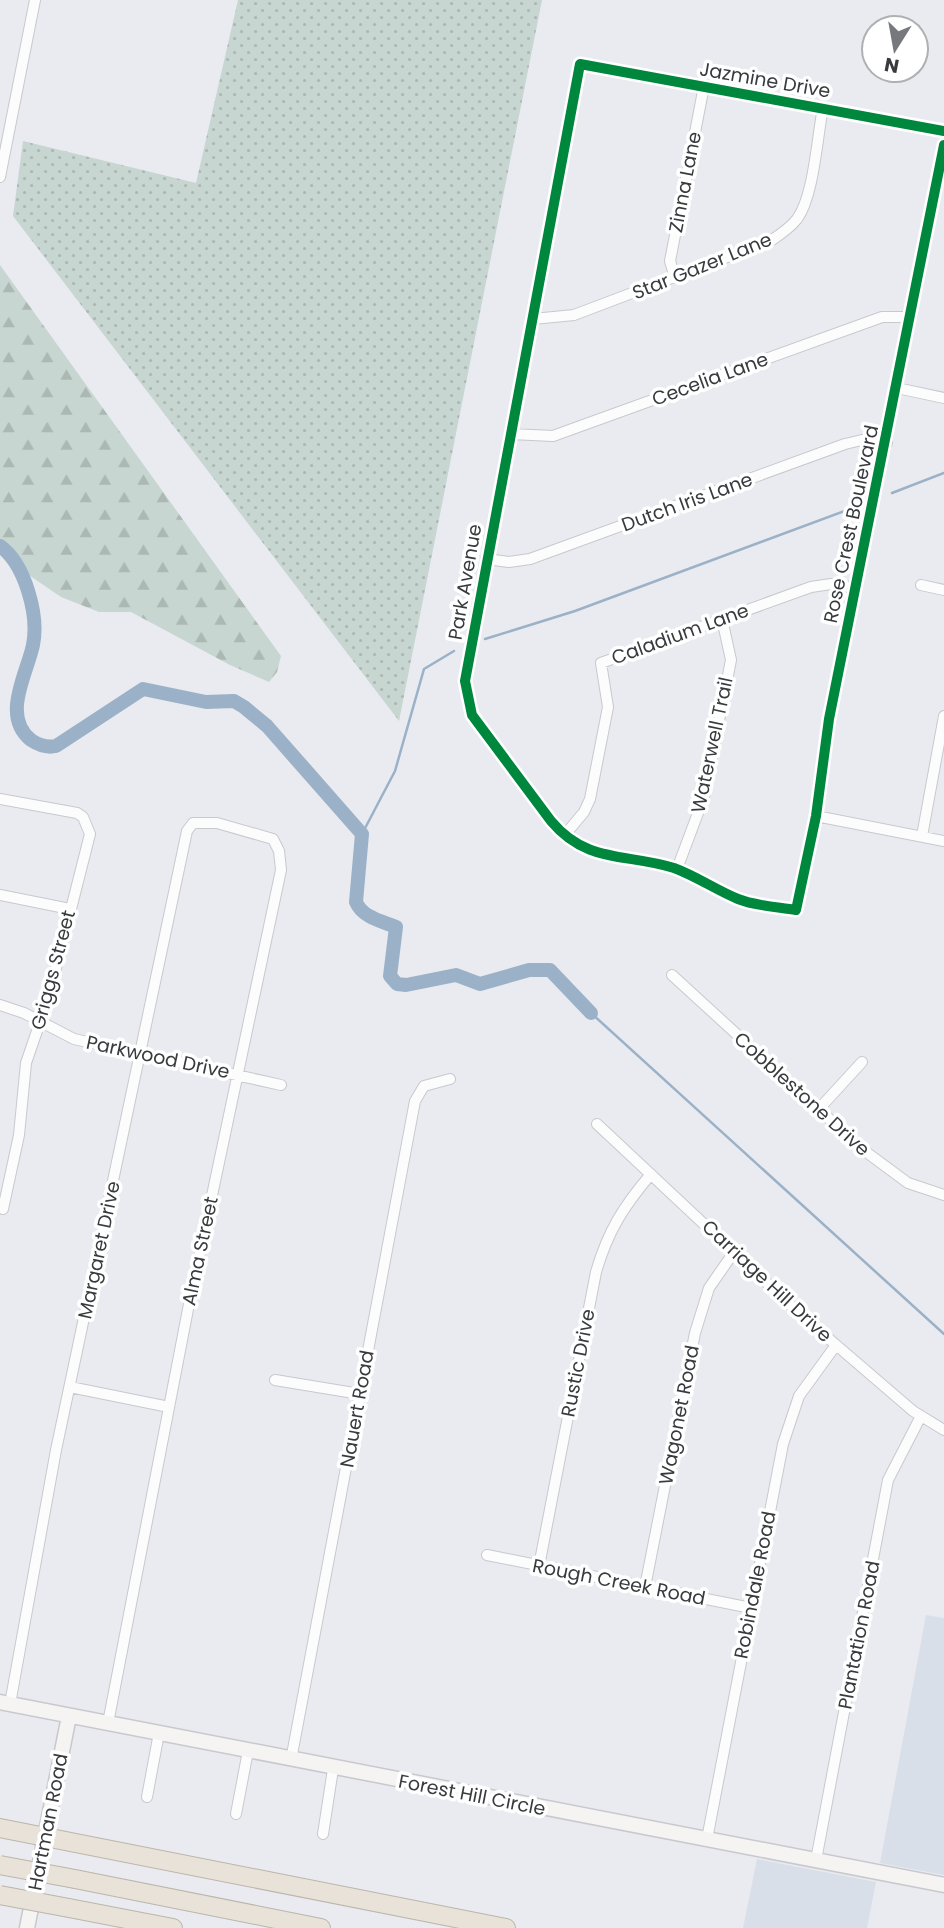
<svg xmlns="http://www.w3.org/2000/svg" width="944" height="1928" viewBox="0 0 944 1928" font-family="Poppins,sans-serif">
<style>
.built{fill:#d9dfe9}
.grass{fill:url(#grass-dots)}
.forest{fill:url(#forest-firs)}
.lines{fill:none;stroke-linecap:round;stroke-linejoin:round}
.stream{stroke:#9bb1c7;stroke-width:2.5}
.river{stroke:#9bb1c7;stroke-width:14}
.street-casing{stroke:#c8c9cd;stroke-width:12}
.secondary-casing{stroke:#c8c9cd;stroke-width:17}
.highway-casing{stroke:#bbb5ac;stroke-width:20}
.street{stroke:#fcfcfd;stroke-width:10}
.secondary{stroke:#f6f4f2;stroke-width:14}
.highway{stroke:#e9e2d8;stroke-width:18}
.highway-bridge-casing{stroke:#bbb5ac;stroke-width:20;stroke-linecap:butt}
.highway-bridge{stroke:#e9e2d8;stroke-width:18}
.cycleway-casing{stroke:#fff;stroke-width:15}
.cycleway{stroke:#00873e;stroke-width:10}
.labels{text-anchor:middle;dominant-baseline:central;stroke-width:7;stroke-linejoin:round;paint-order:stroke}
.street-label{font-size:19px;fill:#383a3d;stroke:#fff}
</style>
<defs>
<pattern id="grass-dots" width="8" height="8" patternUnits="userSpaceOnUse" patternTransform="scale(1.75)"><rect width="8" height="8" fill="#c7d6d1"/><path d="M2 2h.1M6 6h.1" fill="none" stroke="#acb8b4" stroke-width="1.8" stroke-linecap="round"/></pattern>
<pattern id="forest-firs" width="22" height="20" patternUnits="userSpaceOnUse" patternTransform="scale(1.75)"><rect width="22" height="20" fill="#c7d6d1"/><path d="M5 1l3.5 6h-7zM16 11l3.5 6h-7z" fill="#acb8b4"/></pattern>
</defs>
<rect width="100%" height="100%" fill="#e9ebf0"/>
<path class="built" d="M926,1615l18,3v257l-64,-12z
M757,1859l119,23 -9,46h-124z"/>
<path class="grass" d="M238,0h304l-143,721 -386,-505 10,-75 173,42z"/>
<path class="forest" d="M0,265l281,391 -4,16 -8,10 -39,-17 -99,-53h-32l-38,-15 -38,-26 -23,-29z"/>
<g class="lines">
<path class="stream" d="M892,493l52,-20
M485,639l90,-28 283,-105
M362,834l33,-63 29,-102 30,-18
M591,1013l353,321"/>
<path class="river" d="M0,546c25,18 39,69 33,99 -6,29 -32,71 -2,95 9,6 16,8 25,6l87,-57 63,13 28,-1 10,6 23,19 95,108 -6,68c6,15 25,19 40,25l-6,49 7,8 9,1 50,-10 24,9 49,-14h21l41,43"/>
<defs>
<path id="street" d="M944,131l-364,-67 -115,617 7,34 79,106c36,43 75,32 123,47 22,8 42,22 64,31 17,7 40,8 58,11l20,-94 13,-97 115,-574
M0,177l35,-177
M675,278l-5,-17 34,-175
M533,319l41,-4 198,-75c9,-6 18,-12 25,-21 17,-23 20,-82 26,-111
M897,388l47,10
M511,434l42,2 329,-119h28
M486,559l23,3 21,-3 315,-115 17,-4 25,3
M921,585l23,5
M0,799l77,14 6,4 7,17 -41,162 -23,67 -7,72 -16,74
M816,816l128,25
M564,836l20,-24 6,-13 18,-92 -7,-44 210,-76 20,-3 24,4
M922,836l22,-120
M677,869l27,-72 27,-137 -9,-41
M0,895l70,14
M672,975l190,174 46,34 36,12
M0,1005l24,8 50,26 207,46
M818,1110l44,-48
M597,1124l203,190 113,97 31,19
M275,1380l85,14
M70,1387l99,20
M487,1555l264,53
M539,1566l57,-294c12,-41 27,-65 55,-98
M645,1587l50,-254 14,-45 25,-36
M10,1704l46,-254 131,-619 6,-8h24l56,16 6,12 2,19 -92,434 -81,419
M291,1760l124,-659 9,-15 26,-7
M147,1797l12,-64
M236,1814l12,-63
M323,1834l10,-65
M707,1839l76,-395 16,-48 37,-51
M816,1860l72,-380 33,-64"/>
<path id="secondary" d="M0,1702l944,183
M27,1928l42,-212"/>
<path id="highway" d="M0,1828l506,100
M75,1879l246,49
M69,1908l104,20"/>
</defs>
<use href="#street" class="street-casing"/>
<use href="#secondary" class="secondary-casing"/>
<use href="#highway" class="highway-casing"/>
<use href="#street" class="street"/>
<use href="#secondary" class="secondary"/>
<use href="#highway" class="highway"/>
<defs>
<path id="highway-bridge" d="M0,1865l75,14
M0,1895l69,13"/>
</defs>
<use href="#highway-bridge" class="highway-bridge-casing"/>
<use href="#highway-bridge" class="highway-bridge"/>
<defs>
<path id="cycleway" d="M944,131l-364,-67 -115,617 7,34 79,106c36,43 75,32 123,47 22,8 42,22 64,31 17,7 40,8 58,11l20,-94 13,-97 115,-574"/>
</defs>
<use href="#cycleway" class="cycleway-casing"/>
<use href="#cycleway" class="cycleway"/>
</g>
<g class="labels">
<g class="street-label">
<text transform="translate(765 80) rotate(10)">Jazmine Drive</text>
<text transform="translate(685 182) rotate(-79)">Zinna Lane</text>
<text transform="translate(702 266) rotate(-22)">Star Gazer Lane</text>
<text transform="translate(710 379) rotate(-20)">Cecelia Lane</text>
<text transform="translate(687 502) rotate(-20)">Dutch Iris Lane</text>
<text transform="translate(851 524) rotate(-78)">Rose Crest Boulevard</text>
<text transform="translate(465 582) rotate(-80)">Park Avenue</text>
<text transform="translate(680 634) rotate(-20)">Caladium Lane</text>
<text transform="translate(712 745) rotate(-78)">Waterwell Trail</text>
<text transform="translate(53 970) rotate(-75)">Griggs Street</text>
<text transform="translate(158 1057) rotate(12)">Parkwood Drive</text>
<text transform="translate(802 1094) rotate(42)">Cobblestone Drive</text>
<text transform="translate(99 1250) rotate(-78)">Margaret Drive</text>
<text transform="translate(200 1251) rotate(-78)">Alma Street</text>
<text transform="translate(767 1281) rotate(43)">Carriage Hill Drive</text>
<text transform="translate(578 1363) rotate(-79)">Rustic Drive</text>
<text transform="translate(357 1409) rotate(-80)">Nauert Road</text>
<text transform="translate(679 1415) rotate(-79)">Wagonet Road</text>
<text transform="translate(619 1582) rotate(11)">Rough Creek Road</text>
<text transform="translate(755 1585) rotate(-79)">Robindale Road</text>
<text transform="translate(859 1635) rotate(-79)">Plantation Road</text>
<text transform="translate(472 1795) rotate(11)">Forest Hill Circle</text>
<text transform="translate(48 1822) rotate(-79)">Hartman Road</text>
</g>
</g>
<g transform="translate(895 49) rotate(191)"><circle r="33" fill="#ffffff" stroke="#afb0b1" stroke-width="2"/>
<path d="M0-5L12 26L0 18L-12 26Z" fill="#76787c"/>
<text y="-10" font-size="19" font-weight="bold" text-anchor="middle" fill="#383a3d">N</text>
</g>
</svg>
